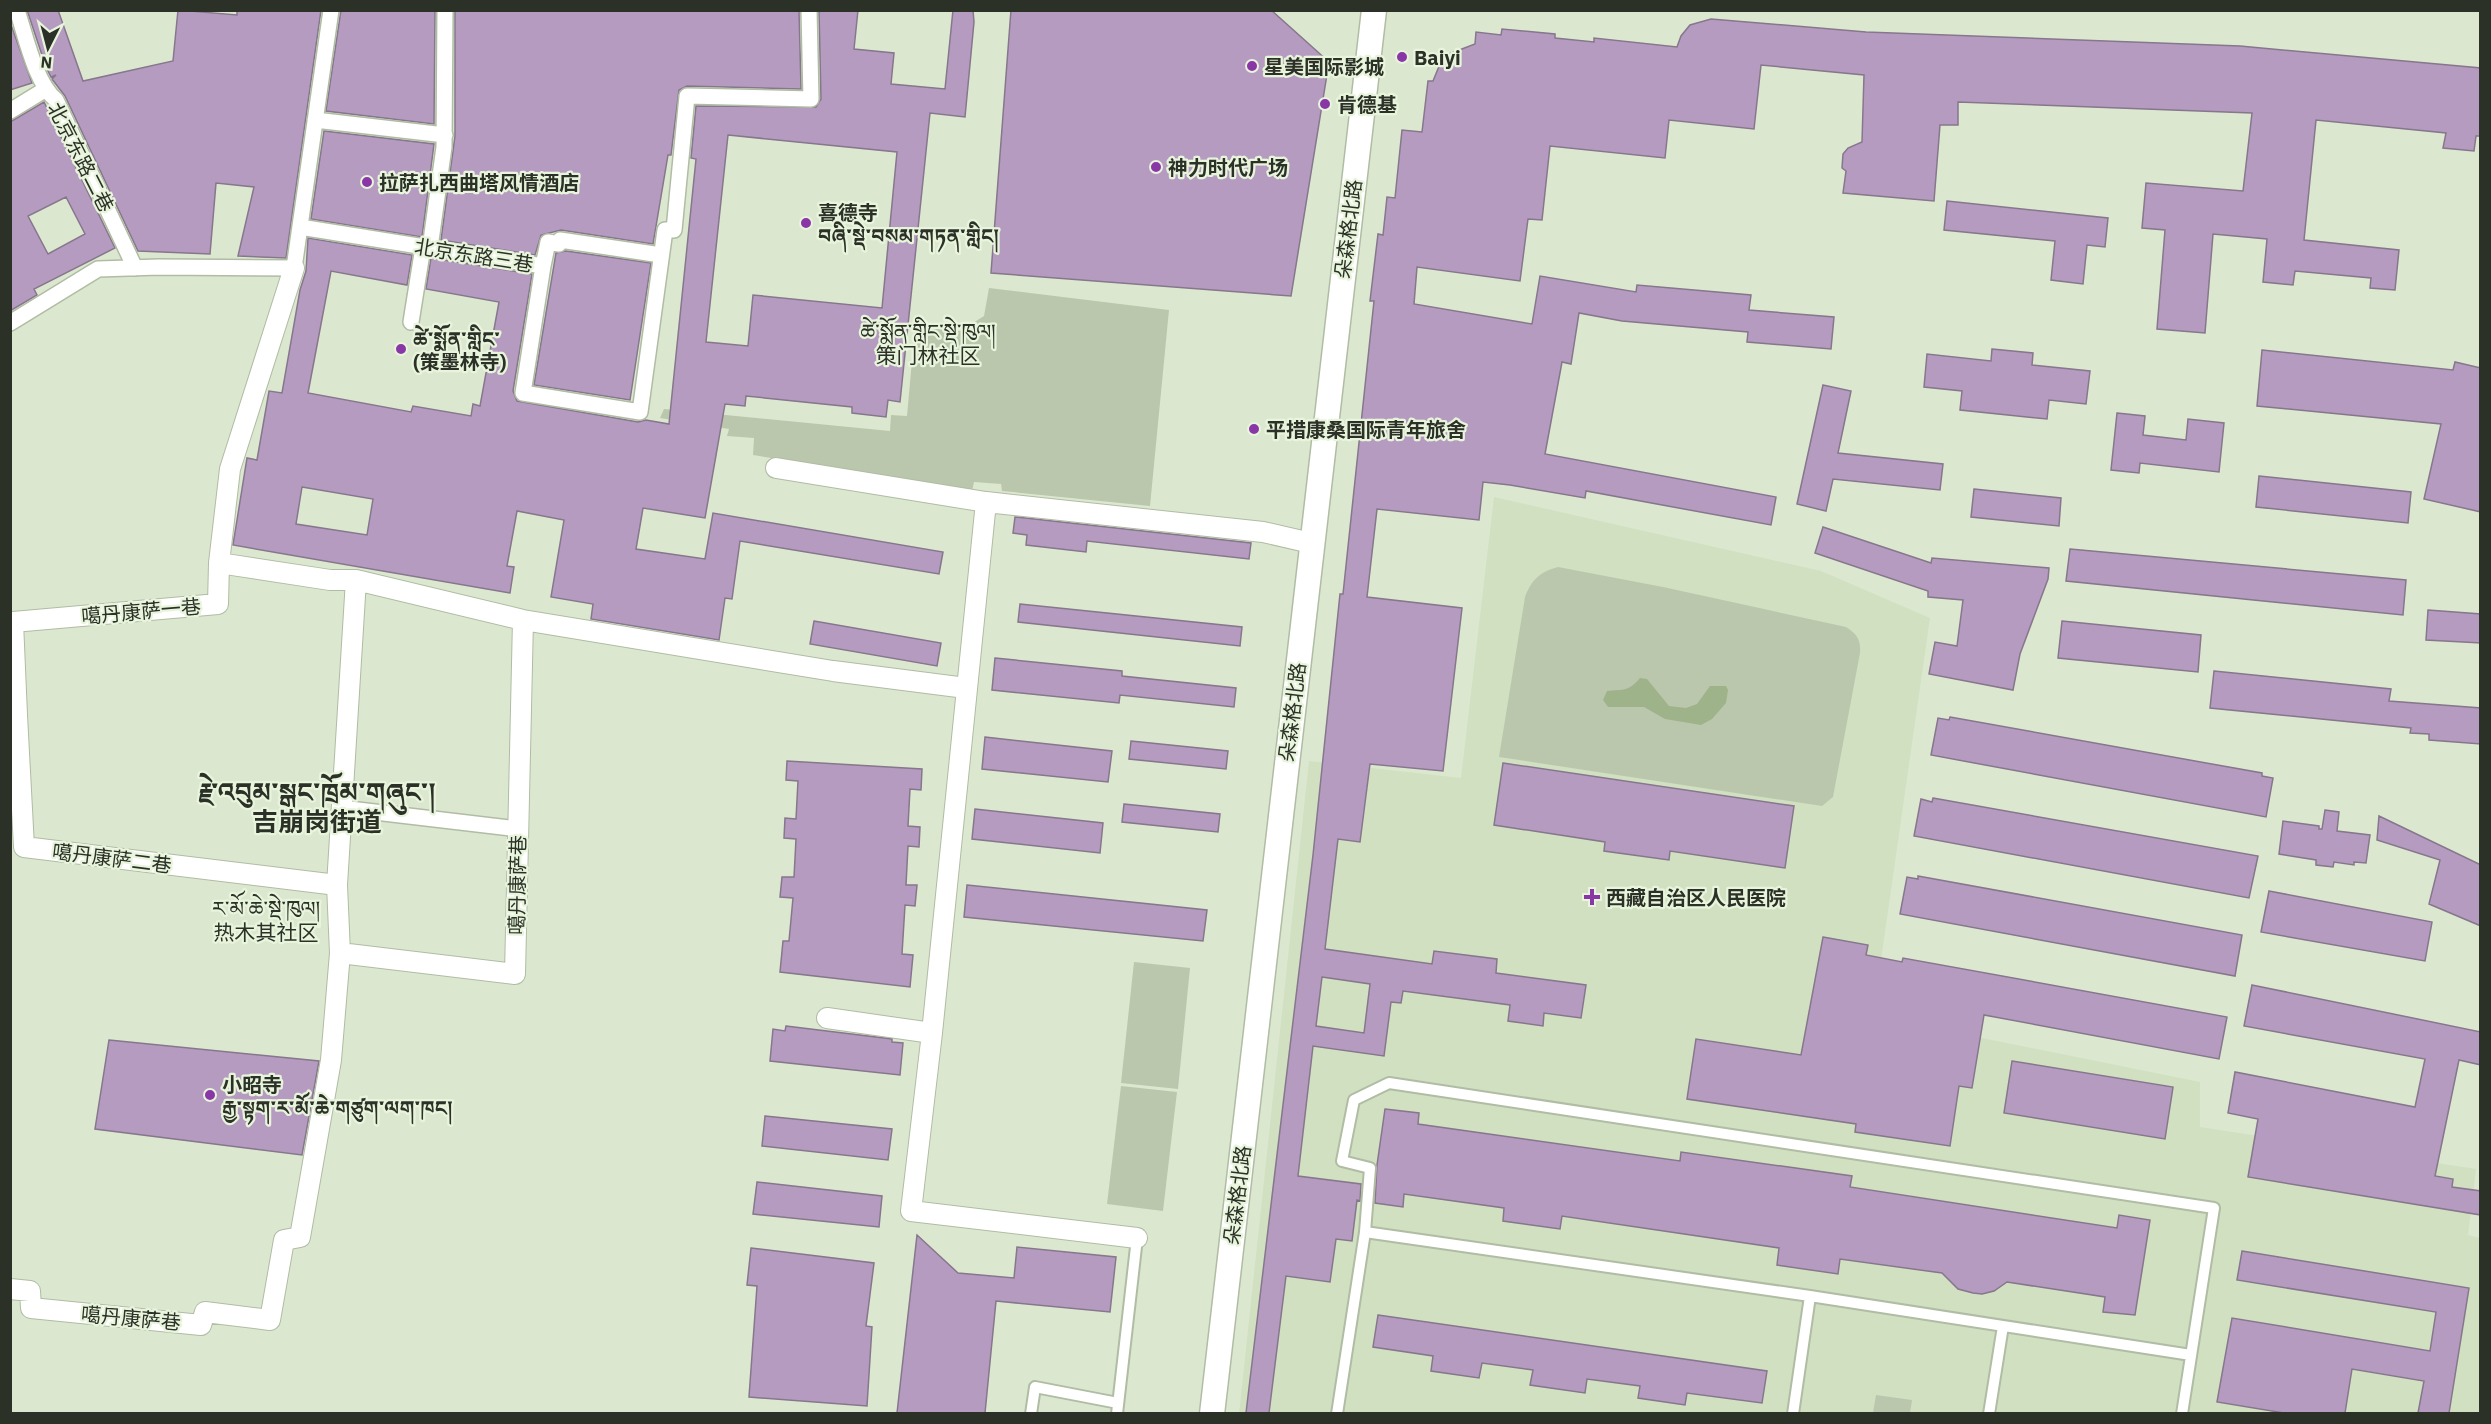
<svg xmlns="http://www.w3.org/2000/svg" width="2491" height="1424" viewBox="0 0 2491 1424" font-family="'IBM Plex Sans','Noto Sans SC','Noto Serif Tibetan',sans-serif">
<style>
.built{fill:#d0e0c0}
.green{fill:#bac7ad}
.water{fill:#9fb38a}
.building{fill:#b69bc1;stroke:#86778c;stroke-width:1.5;fill-rule:evenodd}
.lines{fill:none;stroke-linecap:round;stroke-linejoin:round}
.service-casing{stroke:#b0bca4;stroke-width:14}
.pedestrian-casing{stroke:#b0bca4;stroke-width:18}
.minor-casing{stroke:#b0bca4;stroke-width:22}
.tertiary-casing{stroke:#b0bca4;stroke-width:27}
.service{stroke:#fff;stroke-width:10}
.pedestrian{stroke:#fff;stroke-width:15}
.minor{stroke:#fff;stroke-width:20}
.tertiary{stroke:#fff;stroke-width:24}
.poi-dot{fill:#8937a6;stroke:#e8f5dc;stroke-width:2}
.labels{text-anchor:middle;dominant-baseline:central;stroke-width:4.5;stroke-linejoin:round;paint-order:stroke}
.poi-label{font-size:20px;font-weight:bold;fill:#2c3128;stroke:#e8f5dc;text-anchor:start}
.street-label{font-size:20px;fill:#2c3128;stroke:#e8f5dc}
.neighbourhood-label{font-size:21px;fill:#2c3128;stroke:#e8f5dc}
.district-label{font-size:26px;font-weight:bold;fill:#2c3128;stroke:#e8f5dc}
</style>
<rect width="100%" height="100%" fill="#dbe8cf"/>
<path class="built" d="M1494,497l327,74 109,47 -57,398 327,66v45l276,42 -8,66 12,3v175l-1241,1 70,-653 152,17z"/>
<path class="green" d="M989,288l180,22 -19,196 -148,-15 -1,-7 -27,-2 -2,9 -219,-36 1,-17 -27,-2 2,-7 -69,-11 4,-9 226,22 1,-16 16,1 8,-89 45,4 24,-15z
M1558,567l105,20 183,40c11,7 15,13 14,26l-27,144 -11,9 -323,-49 26,-160c7,-18 15,-25 33,-30z
M1134,962l56,6 -12,121 -57,-6z
M1121,1086l56,6 -14,119 -56,-7z
M1876,1395l36,5 -2,13h-37z"/>
<path class="water" d="M1640,678l7,1 22,27 17,2 11,-4 13,-18h16l2,4 -2,13 -14,16 -11,6 -36,-6 -21,-12h-36l-5,-7 4,-9c17,-2 21,1 33,-13z"/>
<path class="building" d="M27,10h31l25,71 90,-20 5,-51 59,5v-5h84l-35,248 -48,-2 16,-69 -38,-4 -6,71 -72,-3 -73,-155 -13,-17 4,-4 -5,2 -5,-10z
M341,10h94l-1,114 -108,-13z
M455,10h344l2,79 -114,-3 -8,4 -8,65h-3l-15,89 -92,-14 -20,5 -6,20 -94,-15 14,-104z
M819,10h39l-4,39 40,4 -3,31 54,5 8,-79h20l1,12 -9,95 -35,-4 -30,289 -12,-2 -2,17 -34,-4v-6l-106,-11 -1,10 -20,-2 -20,114 -62,-10 -7,41 69,10 8,-46 230,39 -4,22 -199,-33 -8,58 -7,-1 -6,42 -128,-21 2,-15 -42,-7 13,-77 -47,-9 -10,55 7,1 -4,26 -277,-48 14,-87 10,2 12,-69 13,2 18,-103 6,-19 2,-33 104,17 -5,30 -76,-14 -23,122 103,19 2,-6 58,10 2,-12 7,2 19,-104 -73,-13 5,-31 101,16 -19,117 4,10 121,21 8,-2 23,4 27,-265 -5,-1 5,-52 120,1 5,-8zM728,135l169,17 -15,156 -129,-13 -5,51 -42,-4zM302,487l71,12 -6,36 -71,-11z
M1011,10h260l58,52 -38,234 -300,-23z
M1711,19l155,13 374,14 241,22v68h-5l-2,15 -31,-3 3,-15 -130,-13 -12,120 95,10 -4,40 -25,-2 1,-10 -76,-7 -2,14 -30,-3 4,-43 -54,-5 -8,99 -48,-4 8,-99 -23,-2 4,-45 97,8 9,-78 -294,-11v23h-18l-6,76 -91,-8 3,-22 -4,-3 1,-14 5,-6 14,-6 2,-67 -103,-10 -7,64 -85,-9 -4,38 -115,-12 -8,74 -14,-1 -8,62 -103,-14 -3,37 118,20 8,-48 96,16 1,-7 114,10 -2,15 85,7 -3,32 -84,-7 1,-10 -126,-11 -43,-8 -8,51 -9,-2 -17,92 231,43 -5,28 -185,-34 -1,7 -75,-13 -27,-3 -4,38 -102,-11 -10,88 95,11 -19,163 -73,-7 -10,78 -22,-3 -13,110 107,15 2,-13 63,8 -1,14 90,12 -5,33 -37,-5 -1,13 -35,-5 2,-16 -107,-14 -2,12 -10,-1 -7,54 -71,-10 -15,130 63,8 -1,17 -3,-1 -5,41 -16,-2 -6,43 -44,-6 -17,137h-23l67,-558 27,-261h3l31,-293h-4l8,-67 5,1 4,-38 8,1 7,-68 20,2 6,-51h5l7,-17 9,-10 26,-10 1,-12 25,3 1,-6 53,5v4l39,4v-4l83,9 4,-11 9,-11zM1322,977l48,7 -6,49 -48,-7z
M10,22l22,61 -22,7z
M44,102l71,146 -81,41 3,6 -27,16v-189zM66,197l19,37 -37,20 -20,-38z
M324,131l110,13 -12,93 -111,-18z
M1947,201l161,17 -3,29 -18,-2 -4,39 -32,-4 4,-39 -111,-11z
M566,251l85,12 -21,137 -96,-15 22,-132z
M1992,349l41,4 -1,12 58,6 -4,33 -37,-4 -2,19 -87,-9 2,-19 -38,-4 3,-33 64,7z
M2262,350l191,20 2,-8 26,6v144l-57,-13 17,-75 -184,-18z
M1823,385l28,6 -13,62 105,11 -3,26 -107,-11 -7,32 -29,-7z
M2117,413l28,3 -2,19 43,5 2,-21 36,4 -5,49 -79,-9 -1,10 -28,-3z
M2259,476l152,16 -3,31 -152,-16z
M1974,489l87,9 -2,28 -88,-9z
M1015,517l236,26 -2,16 -162,-18 -1,11 -60,-7 1,-10 -14,-2z
M1823,527l108,36 1,-5 117,10 -1,11 -28,75 -7,36 -84,-16 6,-32 22,4 6,-46 -35,-3v-6l-113,-38z
M2070,549l336,31 -3,35 -337,-34z
M1020,604l222,23 -2,19 -222,-24z
M2428,610l53,4v29l-55,-3z
M814,621l127,22 -4,23 -127,-22z
M2062,621l139,14 -3,37 -140,-14z
M995,658l127,13v5l114,12 -2,19 -114,-12 -1,8 -127,-13z
M2214,671l177,18 -2,12 92,7v36l-52,-4v-6l-19,-1 1,-5 -201,-20z
M1950,717l312,56v3l11,2 -7,39 -335,-62 7,-37 11,2z
M985,737l127,14 -4,31 -126,-13z
M1131,741l97,10 -2,18 -97,-10z
M787,761l135,8 -1,21 -11,-1 -2,37 12,1 -1,20 -11,-1 -2,39h11l-2,21 -10,-1 -3,49 11,1 -3,32 -130,-15 3,-31h6l4,-43 -13,-1 2,-20h12l2,-38 -12,-1 1,-20 11,1 2,-38 -12,-1z
M1503,763l291,43 -9,62 -115,-17 -1,9 -65,-9 1,-9 -111,-17z
M1933,798l325,58 -9,42 -335,-62 7,-37 11,3z
M1124,804l96,10 -2,18 -96,-10z
M975,809l128,14 -3,30 -128,-14z
M2325,810l14,2 -2,19 33,4 -4,28 -12,-1v3l-20,-3 -1,5 -17,-2v-5l-37,-6 4,-33 36,5v3h3z
M2379,816l102,49v61l-52,-22 11,-44 -63,-20z
M1918,876l324,59 -7,41 -335,-62 7,-37 11,2z
M967,885l240,25 -4,31 -239,-24z
M2269,891l163,31 -7,39 -164,-29z
M1823,937l45,8 -2,10 36,7 1,-4 324,59 -8,42 -235,-44 -12,73 -13,-2 -9,60 -95,-14 1,-8 -169,-25 9,-60 105,16z
M2252,985l229,47v33l-22,-5 -24,116 18,3 -1,8 29,4v24l-233,-38 10,-58 -30,-6 7,-41 180,35 10,-48 -181,-33z
M786,1026l106,13v3l11,1 -3,32 -130,-14 3,-32 12,2z
M109,1040l210,21 -17,94 -207,-26z
M2012,1061l161,26 -8,52 -161,-26z
M1385,1109l34,4 -1,11 262,37 1,-9 171,24 -2,11 267,41 2,-13 31,5 -15,95 -32,-3 2,-15 -98,-15 -13,9 -12,3 -9,-1 -15,-4 -16,-16 -102,-14 -2,15 -61,-9 2,-17 -217,-32 -2,13 -57,-8 1,-13 -100,-14 -1,13 -28,-4 2,-38z
M765,1116l127,13 -4,31 -126,-14z
M757,1182l125,14 -3,31 -126,-13z
M917,1235l41,38 56,5 3,-31 99,10 -6,55 -114,-11 -11,112h-88z
M751,1248l123,15 -8,63 6,1 -5,79 -118,-9 8,-111 -10,-1z
M2242,1251l227,37 -20,125h-31l6,-32 -72,-12 -7,44h-61l-67,-11 15,-84 198,33 6,-39 -199,-32z
M1378,1315l389,56 -5,32 -75,-10 -2,12 -47,-7 2,-12 -53,-7 -2,14 -55,-8 3,-15 -51,-7 -3,15 -48,-7 2,-15 -60,-9z"/>
<g class="lines">
<defs>
<path id="service" d="M1810,1296l-445,-64 5,-64 -28,-7 12,-61 35,-17 825,125 -32,206
M1031,1414l4,-27 83,16
M1117,1414l20,-176
M1337,1414l28,-182
M1793,1414l17,-118 381,59
M1989,1414l14,-88"/>
<path id="pedestrian" d="M17,10c9,27 18,72 39,90l79,168
M10,111l36,-22
M315,120l130,15
M300,227l243,39 5,-24 11,2 1,-4 101,15
M430,248l14,-101 1,-137
M543,266l-20,127 117,19 25,-182h9l13,-134 124,3 -2,-89
M411,322l12,-75
M10,323l88,-54 61,-2 135,1 37,-258
M341,808l177,21"/>
<path id="minor" d="M776,468l210,34 277,30 48,11
M986,502l-54,531 -21,178 226,27
M219,563l11,-94 64,-201
M17,715l-4,-93 205,-18 1,-41 111,17h26l167,40 310,51 133,17
M10,716l7,-1 7,132 313,38
M340,953l175,21 8,-354
M827,1018l105,15
M10,1289l20,2 1,17 170,17 4,-13 65,8 14,-80 16,-3 31,-177 9,-107 -3,-68 19,-305"/>
<path id="tertiary" d="M1212,1414l162,-1404"/>
</defs>
<use href="#service" class="service-casing"/>
<use href="#pedestrian" class="pedestrian-casing"/>
<use href="#minor" class="minor-casing"/>
<use href="#tertiary" class="tertiary-casing"/>
<use href="#service" class="service"/>
<use href="#pedestrian" class="pedestrian"/>
<use href="#minor" class="minor"/>
<use href="#tertiary" class="tertiary"/>
</g>
<g class="poi-dot">
<circle cx="1402" cy="57" r="6"/>
<circle cx="1252" cy="66" r="6"/>
<circle cx="1325" cy="104" r="6"/>
<circle cx="1156" cy="167" r="6"/>
<circle cx="367" cy="182" r="6"/>
<circle cx="806" cy="223" r="6"/>
<circle cx="401" cy="349" r="6"/>
<circle cx="1254" cy="429" r="6"/>
<path d="M1589 888h6v6h6v6h-6v6h-6v-6h-6v-6h6z"/>
<circle cx="210" cy="1095" r="6"/>
</g>
<g class="labels">
<g class="poi-label">
<text x="1414" y="57">Baiyi</text>
<text x="1264" y="66">星美国际影城</text>
<text x="1337" y="104">肯德基</text>
<text x="1168" y="167">神力时代广场</text>
<text x="379" y="182">拉萨扎西曲塔风情酒店</text>
<text x="818" y="212">喜德寺<tspan x="818" dy="23">བཞི་སྡེ་བསམ་གཏན་གླིང།</tspan></text>
<text x="413" y="338">ཚེ་སྨོན་གླིང་<tspan x="413" dy="23">(策墨林寺)</tspan></text>
<text x="1266" y="429">平措康桑国际青年旅舍</text>
<text x="1606" y="897">西藏自治区人民医院</text>
<text x="222" y="1084">小昭寺<tspan x="222" dy="23">རྒྱ་སྟག་ར་མོ་ཆེ་གཙུག་ལག་ཁང།</tspan></text>
</g>
<g class="street-label">
<text transform="translate(81 157) rotate(63)">北京东路二巷</text>
<text transform="translate(1348 229) rotate(-83)">朵森格北路</text>
<text transform="translate(474 255) rotate(9)">北京东路三巷</text>
<text transform="translate(141 611) rotate(-5)">噶丹康萨一巷</text>
<text transform="translate(1292 712) rotate(-83)">朵森格北路</text>
<text transform="translate(112 858) rotate(7)">噶丹康萨二巷</text>
<text transform="translate(517 885) rotate(-89)">噶丹康萨巷</text>
<text transform="translate(1237 1195) rotate(-83)">朵森格北路</text>
<text transform="translate(131 1318) rotate(5)">噶丹康萨巷</text>
</g>
<g class="neighbourhood-label">
<text x="928" y="331">ཚེ་སྨོན་གླིང་སྡེ་ཁུལ།<tspan x="928" dy="24">策门林社区</tspan></text>
<text x="266" y="908">ར་མོ་ཆེ་སྡེ་ཁུལ།<tspan x="266" dy="24">热木其社区</tspan></text>
</g>
<g class="district-label">
<text x="317" y="791">རྗེ་འབུམ་སྒང་ཁྲོམ་གཞུང་།<tspan x="317" dy="30">吉崩岗街道</tspan></text>
</g>
</g>
<rect width="2491" height="1424" fill="none" stroke="#2c3128" stroke-width="24"/>
<g transform="translate(48 48) rotate(186)" stroke="#e8f5dc" stroke-width="4.5" paint-order="stroke">
<path d="M0-4.5L10 22L0 15L-10 22Z" fill="#2c3128"/>
<text y="-9" font-size="16" font-weight="bold" text-anchor="middle" fill="#2c3128">N</text>
</g>
</svg>
